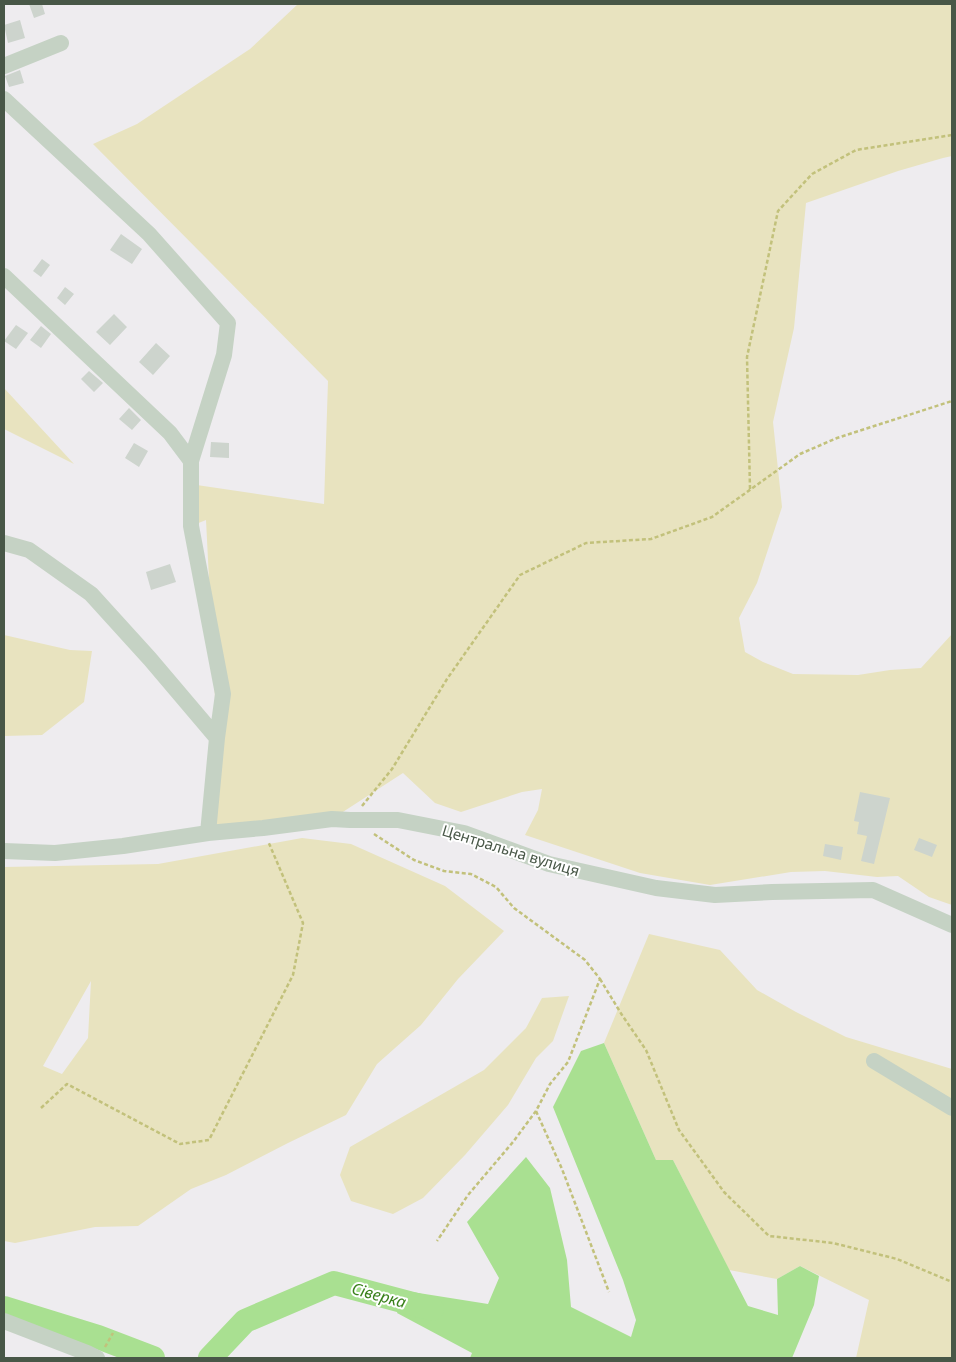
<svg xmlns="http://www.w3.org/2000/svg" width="956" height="1362" viewBox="0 0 956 1362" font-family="'Noto Sans',sans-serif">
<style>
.green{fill:#e8e3bf;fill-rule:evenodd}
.water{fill:#a9e091}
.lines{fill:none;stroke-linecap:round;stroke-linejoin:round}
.river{stroke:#a9e091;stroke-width:24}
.building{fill:#cdd4cd}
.path{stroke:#c2c17b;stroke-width:2.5;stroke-dasharray:4 2.5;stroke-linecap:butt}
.minor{stroke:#c5d2c4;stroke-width:16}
.labels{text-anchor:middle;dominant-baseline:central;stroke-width:4;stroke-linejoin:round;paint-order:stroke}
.street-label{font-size:15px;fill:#485747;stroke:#fff}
.water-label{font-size:16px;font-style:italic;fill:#3a811b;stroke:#fff}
</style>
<rect width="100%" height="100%" fill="#eeecef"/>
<path class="green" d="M298,4h654v152l-9,2 -45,13 -92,32 -12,125 -21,94 9,85 -25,76 -18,35 6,34 18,10 30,12 65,1 32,-5 31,-2 31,-34v271l-23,-8 -31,-21 -21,1 -52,-6 -34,1 -81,13 -70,-12 -115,-38 13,-25 4,-21 -20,3 -61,20 -26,-9 -32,-30 -71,46 -124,14 9,-95 -11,-218 -15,6 -1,-42 134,20 4,-123 -235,-237 44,-20 113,-75z
M4,388l70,76 -70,-35z
M4,635l66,15 22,1 -8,51 -42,33 -38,1z
M302,838l49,6 94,42 59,45 -46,48 -37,46 -44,39 -31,51 -58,28 -62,32 -35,14 -53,37 -43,1 -80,16 -11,-2v-374l154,-3zM91,981l-3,57 -26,36 -19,-8z
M649,934l71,16 37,40 39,22 50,25 106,32v289h-96l13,-58 -69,-34 -23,13 -48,-9 -56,-110h-17l-52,-117z
M569,996l-16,45 -17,17 -28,47 -43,50 -42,43 -30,16 -42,-13 -11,-26 10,-28 134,-77 42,-42 16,-30z"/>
<path class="water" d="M604,1043l52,117h17l75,146 30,9 -1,-36 23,-13 19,10 -5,29 -22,53h-322l2,-5 -75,-40 9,-22 82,13 11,-26 -32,-56 59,-65 24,31 17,72 4,47 60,30 5,-17 -13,-40 -70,-173 28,-56z"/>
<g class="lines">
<path class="river" d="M4,1308l94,29 55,21
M210,1358l35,-37 89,-38 98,26"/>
</g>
<path class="building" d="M29,4h13l3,10 -11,4z
M20,20l5,18 -17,5 -4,-18z
M20,70l4,13 -15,4 -4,-11z
M121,234l21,15 -10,15 -22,-14z
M42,259l8,6 -9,12 -8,-6z
M65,287l9,7 -9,11 -8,-7z
M114,314l13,13 -17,18 -14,-13z
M16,325l12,8 -12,16 -12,-8z
M41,326l10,8 -10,14 -11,-8z
M156,343l14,13 -17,19 -14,-13z
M89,371l14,12 -9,9 -13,-13z
M129,408l12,12 -9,10 -13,-11z
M211,442l18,1v15l-19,-1z
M134,443l14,8 -9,16 -14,-9z
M170,564l6,18 -25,8 -5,-18z
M860,792l30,6 -16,66 -13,-3 6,-25 -10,-2 2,-12 -5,-1z
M919,838l18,7 -5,12 -18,-7z
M825,844l18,3 -2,13 -18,-4z"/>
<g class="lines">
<path class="path" d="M750,489l-3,-132 31,-146 34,-37 44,-24 96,-15
M362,806l30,-37 55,-90 73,-104 66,-32 65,-4 61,-22 88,-63 37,-16 115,-37
M374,834l40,26 30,11 27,3 25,13 18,21 71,52 15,19 -32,83 -18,22 -14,27 -23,31 -45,53 -31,46
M600,979l22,36 24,35 33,80 45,62 45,44 64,7 64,16 55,23
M41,1108l26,-24 113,60 29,-4 84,-165 10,-52 -35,-82
M536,1111l26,58 47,123
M105,1347l8,-14"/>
<path class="minor" d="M4,66l57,-23
M4,99l145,135 79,89 -4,32 -33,106
M4,276l166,157 21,28v65l32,168 -6,44 -9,95
M4,543l25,7 62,44 59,65 67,79
M4,851l51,2 68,-7 85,-13 55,-5 69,-9 18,1h48l66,13 85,31 107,24 59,7 57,-3 101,-2 79,35
M874,1061l78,47
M4,1321l83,32 10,5"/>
</g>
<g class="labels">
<g class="street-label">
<text transform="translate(511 850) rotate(17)">Центральна вулиця</text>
</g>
<g class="water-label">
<text transform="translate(379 1295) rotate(15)">Сіверка</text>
</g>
</g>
<rect width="956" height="1362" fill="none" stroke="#485747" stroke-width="10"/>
</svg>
